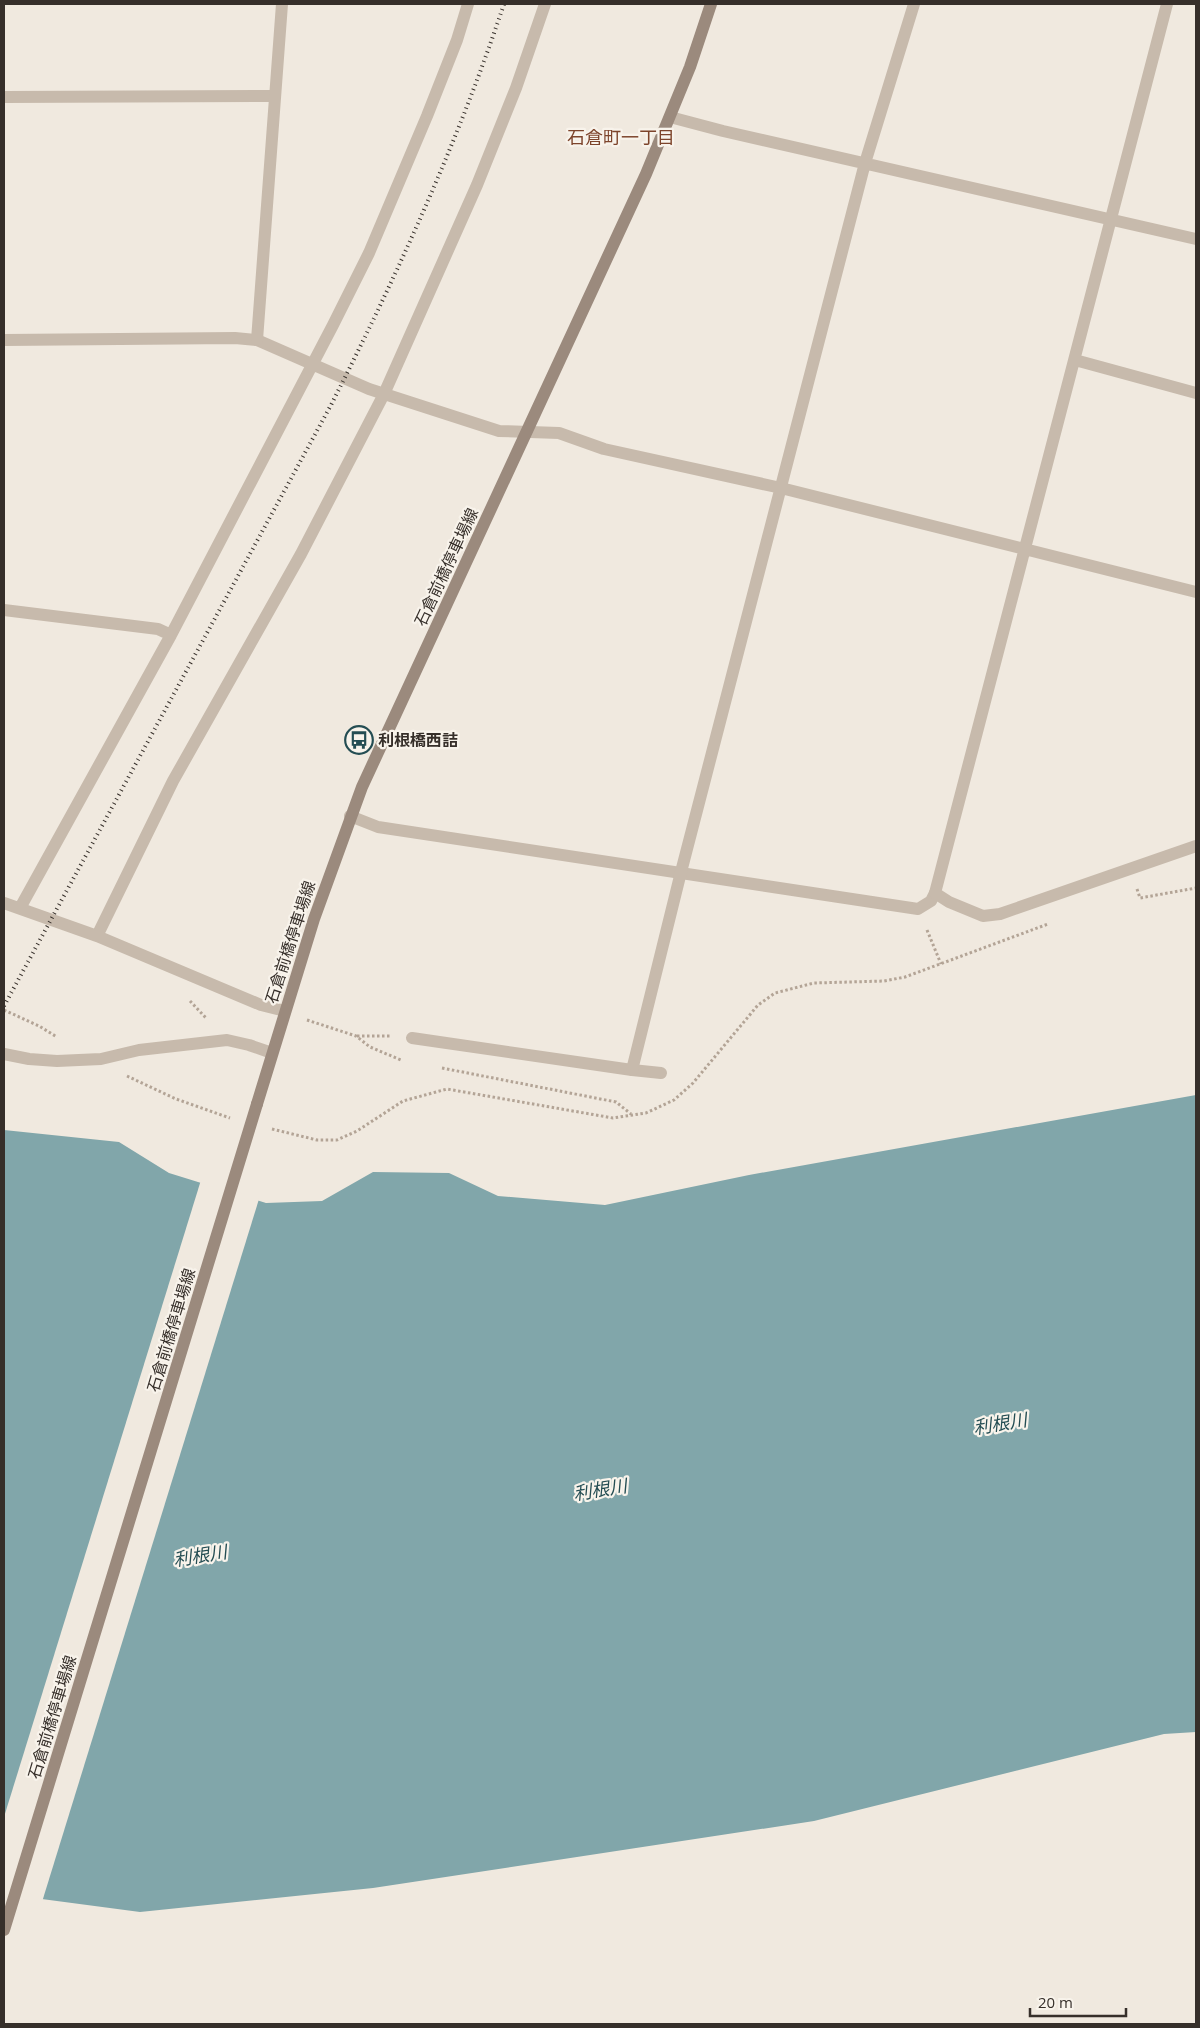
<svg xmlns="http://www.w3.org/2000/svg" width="1200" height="2028" viewBox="0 0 1200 2028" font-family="'Open Sans','Noto Sans JP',sans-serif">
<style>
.water{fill:#81a6aa}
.pier{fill:#f0e9df}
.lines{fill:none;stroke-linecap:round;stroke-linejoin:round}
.path{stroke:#b3a496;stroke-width:3;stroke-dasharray:2.5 2.5;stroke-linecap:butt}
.service{stroke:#c7baac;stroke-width:12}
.minor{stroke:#c7baac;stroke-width:12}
.tertiary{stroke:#c7baac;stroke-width:12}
.secondary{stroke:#9b8a7d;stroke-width:12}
.rail{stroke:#362f2a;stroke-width:4;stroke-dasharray:1 4;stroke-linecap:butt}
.secondary-bridge{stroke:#9b8a7d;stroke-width:12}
.labels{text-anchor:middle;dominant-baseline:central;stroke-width:4.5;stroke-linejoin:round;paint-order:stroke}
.street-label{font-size:16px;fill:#362f2a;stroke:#f8f3eb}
.poi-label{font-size:16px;font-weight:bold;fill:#362f2a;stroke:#f8f3eb;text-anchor:start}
.neighbourhood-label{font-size:18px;fill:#7d442b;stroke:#f8f3eb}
.water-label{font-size:18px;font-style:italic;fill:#244d53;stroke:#f8f3eb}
</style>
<rect width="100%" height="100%" fill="#f0e9df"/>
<path class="water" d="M1196,1095v637l-32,2 -350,87 -441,67 -233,24 -136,-18v-764l115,12 50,31 97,30 56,-2 51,-29 76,1 49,23 107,9 144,-30z"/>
<path class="pier" d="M201,1180l58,19 -217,703 -38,-5v-80z"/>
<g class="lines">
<path class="path" d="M1137,889l3,9 56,-10
M927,930l14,34
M190,1001l16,17
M4,1010l35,16 18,11
M307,1020l49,16 14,11 31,13
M357,1036h34
M442,1068l174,34 15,12
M127,1076l49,23 54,19
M272,1129l45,11h20l20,-9 46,-30 44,-12 166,29 33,-5 28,-13 19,-17 65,-78 17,-12 39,-10 70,-2 21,-4 143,-53"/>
<path class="service" d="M350,816l28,11 540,82 13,-8 4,-8
M412,1038l220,32 29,3
M4,1054l25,5 28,2 44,-2 38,-9 88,-10 22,5 23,8"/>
<path class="minor" d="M1167,4l-232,889 14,9 34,14 17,-2 196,-68
M4,97l270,-1
M670,117l53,14 473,108
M4,340l231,-2 22,2 112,49 130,42 60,2 45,16 177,39 415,104
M1075,360l121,33
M4,610l154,19 13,6
M4,903l93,33 164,69 24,6
M20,908l151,-273 162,-310 36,-72 58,-137 30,-76 11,-36
M97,936l76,-155 128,-227 83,-160 93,-209 39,-97 29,-84
M632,1070l49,-198 184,-709 49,-159"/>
<path class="tertiary" d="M257,340l25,-336"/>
<path class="secondary" d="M257,1104l57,-185 48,-132 284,-613 44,-107 21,-63"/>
<path class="rail" d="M4,1006l327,-601c66,-130 127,-263 173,-401"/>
<path class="secondary-bridge" d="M4,1930l253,-826"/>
</g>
<defs>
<symbol id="bus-ring" viewBox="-11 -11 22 22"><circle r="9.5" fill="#f8f3eb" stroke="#244d53" stroke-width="1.5"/><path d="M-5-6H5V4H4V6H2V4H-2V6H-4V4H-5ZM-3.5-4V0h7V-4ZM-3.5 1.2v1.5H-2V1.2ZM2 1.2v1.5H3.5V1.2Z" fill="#244d53"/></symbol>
</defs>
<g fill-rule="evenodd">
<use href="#bus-ring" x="343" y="724" width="32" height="32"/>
</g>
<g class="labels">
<g class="street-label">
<text transform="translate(446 567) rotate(-65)">石倉前橋停車場線</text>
<text transform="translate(290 942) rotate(-72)">石倉前橋停車場線</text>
<text transform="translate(171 1330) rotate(-73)">石倉前橋停車場線</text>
<text transform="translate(52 1717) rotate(-73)">石倉前橋停車場線</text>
</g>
<g class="poi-label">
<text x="378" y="740">利根橋西詰</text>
</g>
<g class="neighbourhood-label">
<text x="621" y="137">石倉町一丁目</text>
</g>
<g class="water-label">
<text transform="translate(1000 1423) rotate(-9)">利根川</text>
<text transform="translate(600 1489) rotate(-9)">利根川</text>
<text transform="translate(200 1555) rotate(-9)">利根川</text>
</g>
</g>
<rect width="1200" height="2028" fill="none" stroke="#362f2a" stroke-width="10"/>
<path d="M1030 2008v8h96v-8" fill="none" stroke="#362f2a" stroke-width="2.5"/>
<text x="1038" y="2008" font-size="15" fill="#362f2a" stroke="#f8f3eb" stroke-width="4" paint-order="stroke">20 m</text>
</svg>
